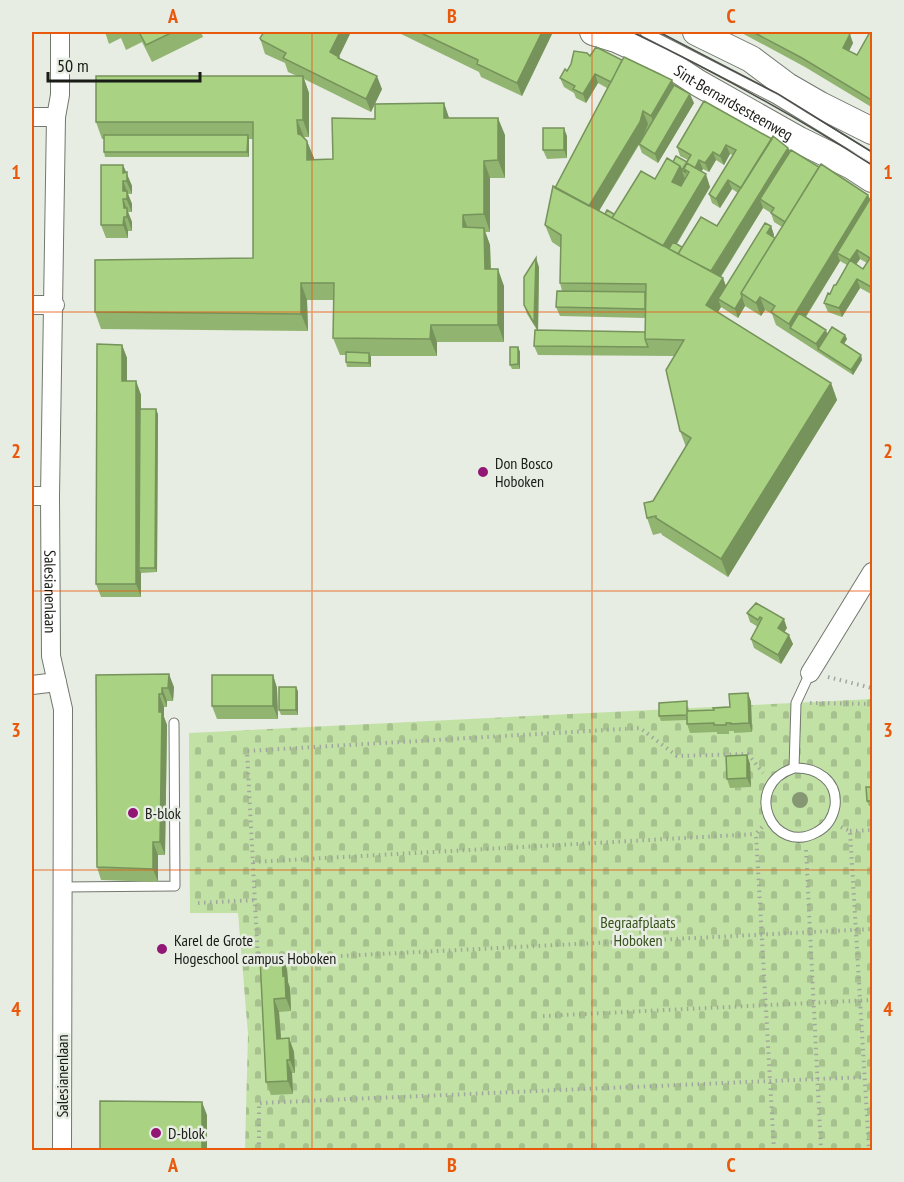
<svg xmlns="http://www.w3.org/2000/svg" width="904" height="1182" viewBox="0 0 904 1182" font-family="'PT Sans Narrow',sans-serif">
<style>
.cemetery{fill:url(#cemetery-stones)}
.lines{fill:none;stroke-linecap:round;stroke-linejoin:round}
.lane-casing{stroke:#72786e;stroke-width:11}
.street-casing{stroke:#72786e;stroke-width:20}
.secondary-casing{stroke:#72786e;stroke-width:28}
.path{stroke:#a2a79e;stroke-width:4;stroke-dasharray:1.5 4.5;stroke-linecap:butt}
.lane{stroke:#fff;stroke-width:9}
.street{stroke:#fff;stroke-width:18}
.secondary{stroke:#fff;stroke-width:26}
.tram{stroke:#4b4e49;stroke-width:1.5}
.tree{fill:#869774}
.wall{fill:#91b570;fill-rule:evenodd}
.shaded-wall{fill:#76935b}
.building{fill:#a9d282;stroke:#76935b;stroke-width:1.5;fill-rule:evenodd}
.grid{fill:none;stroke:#e8590c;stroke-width:1.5;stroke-opacity:0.55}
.poi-dot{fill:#921774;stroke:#e7ede2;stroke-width:2}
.labels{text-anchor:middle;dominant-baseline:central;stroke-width:5;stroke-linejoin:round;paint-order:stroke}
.street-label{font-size:16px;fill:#191b17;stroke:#e7ede2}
.poi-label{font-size:16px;fill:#191b17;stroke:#e7ede2;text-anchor:start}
.park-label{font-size:16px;fill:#37511a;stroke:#e7ede2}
.neatline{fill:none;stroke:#e8590c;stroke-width:2}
.grid-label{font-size:20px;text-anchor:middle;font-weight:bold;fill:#e8590c}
</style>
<defs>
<pattern id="cemetery-stones" width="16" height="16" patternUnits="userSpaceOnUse" patternTransform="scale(1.5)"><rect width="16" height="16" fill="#c2e2a5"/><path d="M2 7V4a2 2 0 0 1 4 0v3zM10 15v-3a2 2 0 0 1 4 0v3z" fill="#a6c18d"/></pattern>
</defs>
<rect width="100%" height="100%" fill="#e7ede2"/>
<path class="cemetery" d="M872,699v451h-627l3,-116 -10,-121h-48l-1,-180z"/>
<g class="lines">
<defs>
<path id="lane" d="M645,32l129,66 98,60
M794,768c-54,18 -21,89 23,64 10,-5 16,-15 18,-26 3,-25 -18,-39 -41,-38l2,-65 14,-30
M62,887l113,-1 -1,-163"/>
<g id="street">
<path id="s1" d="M60,32v63l-4,22 -6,379 1,160 12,53 -1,441"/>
<path d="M32,117h24"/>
<path d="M32,305h23"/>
<path d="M32,496h18"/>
<path d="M810,673l62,-101"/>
<path d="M32,685l25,-3"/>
</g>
<g id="secondary">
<path id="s2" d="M593,32l23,7 50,23 32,21 101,57 53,26 20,13"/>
<path d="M696,32l55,27 36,27 33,19 52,26"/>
</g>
</defs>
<use href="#lane" class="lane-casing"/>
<use href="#street" class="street-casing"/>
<use href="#secondary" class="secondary-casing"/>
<path class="path" d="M828,677l44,11
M810,703l62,1
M762,827l-6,7 18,316
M841,827l9,4 19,319
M850,831l22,-1
M806,850l15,300
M253,862l503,-28
M198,903l57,-3
M281,959l591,-30
M264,960h-6l-11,-209 393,-23 37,28 71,-2 15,19
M543,1016l329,-16
M259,1150v-47l605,-26"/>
<use href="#lane" class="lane"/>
<use href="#street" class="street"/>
<use href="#secondary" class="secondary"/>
<path class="tram" d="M632,32c83,40 163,84 240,133
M659,32l119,62 94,58"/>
</g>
<circle class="tree" cx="800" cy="800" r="8"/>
<path class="wall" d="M105,32h96l2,5 -51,25 -10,-20 -16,8 -5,-12 -12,6z
M397,32h154l1,2 -30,62 -41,-19 -2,-5z
M740,32h105l8,11 -4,8 8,4 16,-23v76l-68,-41z
M260,38l79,18 1,3 42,30 -11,23 -67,-33 5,14v44h-5l3,4 7,19 19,-1 42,-40 69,-16 5,15 56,17v43h-15v54h-5l5,13 1,24 13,17v56h-67v14h-66v11h-24l-1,-5v-7h-6l-7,-17 1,-38h-27l1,31 -207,-2 -6,-17 158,-54v-119h-4v18h-144l-1,-5v-13h-2l-6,-17 201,-46 -9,-4 -3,-9 -20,-9z
M590,56l32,4 50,20 2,5 20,18 -36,60 -16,-10 -3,-8 -40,66 6,3h9l59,-52h14l1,-2 -8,-4 -3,-9 27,-46 84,47 1,4 30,15 49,28 2,4 3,2v94l-13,-7 -18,29 -14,-5 -4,-9 23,-38 -7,-4 -34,56 21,17 18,1 2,4 -3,5 17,11 1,5 -9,15 -77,-50 -4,-11 -7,-4 -4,6 -16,-10 -7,12 -17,-11 -3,5 113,71 6,17 -109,177 -66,-42 -1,-2 -8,2 -6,-17 6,-17 33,-54 -6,-16 -6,-75 -136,-1 -4,-9 3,-16 -10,-16 -3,-9 15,-38 -1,63 107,2v-14l-85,-2 -4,-9 6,-16 -2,-8 1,-35 -9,-6 -7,-17 10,-37 52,-100 -9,-5 -12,20 -10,-5 -2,-5 -10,-6 -4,-9 7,-7zM730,154l3,1 -24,39 3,9 8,5 12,-19 6,4 -21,33 -35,21 -5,-3 33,-57 -9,-16 2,-2 6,3 7,-12 8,5zM763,208l8,5 3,9 8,5 -7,11 -2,-1 1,-2 -3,-9 -45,60 -3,-8 -2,-1zM860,259l7,4 -4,6 -7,-5z
M567,136v22l-20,1 -4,-9z
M123,165l9,21v8h-4l4,10v8h-4l4,10v9h-4v7h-22l-5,-13z
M122,345l5,13v23h9l5,14v14l17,5 -1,158 -16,1v24h-40l-5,-13z
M518,347l2,5v17h-8l-2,-4z
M756,603l31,25 -3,4 9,12 -12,20 -27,-16 -3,-9 7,-12 -8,-5 -3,-9z
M96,675l78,12 -1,14h-6v6h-3v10l3,8 -2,130h-7v27l-57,-2 -4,-13z
M273,675l4,13 1,31h-61l-5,-13z
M298,691v24h-17l-2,-5z
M748,693l3,9 1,30 -18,1v-2h-5v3h-12v-2l-27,1 -3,-9v-4l-26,1 -2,-5 29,-10 1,5 25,-1 16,-3z
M747,755l3,9 1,23 -21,1 -3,-9z
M873,787v19h-4l-2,-5z
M260,957l27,12 1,13 2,6 1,23 -12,1 2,27 8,-1 5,14 1,21h-3l1,21 -22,1 -5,-13z"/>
<path class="shaded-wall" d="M340,32h11l-16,33 -5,-13z
M542,32h9l1,2 -30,62 -5,-13z
M850,34l3,9 -7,14 -3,-9z
M595,74l3,9 -12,20 -3,-9z
M303,76l6,17v44l-6,-17z
M377,76l5,13 -11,23 -5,-13z
M672,80l5,14 -21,35 -5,-13z
M690,94l4,9 -36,60 -3,-9z
M444,103l6,18 -6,-3z
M643,111l5,13 -4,11 -51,86 -5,-13z
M498,118l7,17v43l-7,-18z
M297,120l7,17 -6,-3z
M564,128l3,8v22l-3,-8z
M248,135l1,4v18l-2,-5z
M307,141l7,17v19l-7,-17z
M726,145l4,9 -6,11 -4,-9z
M788,148l5,13 -33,38 3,9 -49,79 -4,-13z
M713,152l3,8 -7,12 -4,-9z
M699,160l4,9 -6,10 -4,-9z
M484,161l6,17v54l-6,-18z
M123,165l9,21v8l-9,-21z
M680,166l5,13 -9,16 -4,-13z
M706,174l4,13 -42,71 -6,-10z
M728,180l4,9 -12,19 -4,-9z
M123,181l9,23v8l-9,-21z
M868,195l5,11 -36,47 3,8 -44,71 -6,-4 3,9 -4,-13z
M123,199l9,23v9l-8,-23z
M463,215l6,17 -6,-5z
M124,217l4,14v7l-5,-13z
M771,226l3,9 -4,7 -3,-9z
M484,228l6,17 1,41 -6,-17z
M857,250l3,9 -7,10 -3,-9z
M536,258l3,9 -1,65 -4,-9z
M498,269l6,17v56l-6,-17z
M723,278l6,17 -11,4 3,8 -9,15 -6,-17z
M857,279l3,9 -18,29 -3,-9z
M301,283l6,17 1,31 -7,-17z
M742,297l3,9 -7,12 -3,-9z
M760,297l5,13 -4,6 -5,-13z
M431,325l6,17v14l-7,-17z
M826,330l3,9 -11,10 -2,-5z
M845,335l2,4 -5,8 -1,-5z
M122,345l5,13v36l-5,-13z
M518,347l2,5v17l-2,-5z
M369,353l2,4v10l-2,-4z
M861,355l1,5 -9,15 -2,-5z
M136,381l5,14v173h-2l2,5v24l-5,-13z
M831,383l6,17 -109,177 -7,-18z
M156,409l2,5 -1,158 -2,-4z
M784,619l3,9 -6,9 -3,-9z
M789,635l4,9 -12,20 -3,-9z
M169,674l5,13 -1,14 -5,-13z
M273,675l4,13 1,31 -5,-13z
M296,687l2,4v24l-2,-5z
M162,688l5,13v6l-5,-13z
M748,693l3,9 1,30 -3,-9z
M159,694l5,13v10l3,8 -2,130 -5,-13z
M747,755l3,9 1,23 -4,-9z
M153,842l5,13v27l-5,-13z
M282,956l5,13 1,13 2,6 1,23 -5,-13 -3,-22z
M274,999l5,13 3,40 -5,-13z
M289,1038l5,14 1,21 -5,-13z
M287,1060l5,13 1,21 -5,-13z
M202,1102l5,13v35h-5z"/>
<path class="building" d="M139,32h34l-27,13z
M264,32h76l-10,20 9,5 -1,1 39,18 -11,23 -83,-41 3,-5 -25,-13 -1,-2z
M419,32h123l-25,51 -40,-19 1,-4z
M753,32h92l5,2 -7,14 14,7 13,-23h3v19l-2,3 2,1v46l-71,-43z
M596,47l26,13 -11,22 -16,-8 -12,20 -10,-5 2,-3 -15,-8 5,-9 2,2 4,-7 3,-13 13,2 3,3z
M624,57l48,23 -21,36 -8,-5 -3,11 -51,84 -34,-18z
M96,76h207v44h-6l1,14 3,1 6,6v19l26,-1 -1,-41 43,1v-15l69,-1v15h54v42l-14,1v53l-21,1v12l21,1 1,41h13v56h-67l-1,14 -97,-1 1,-55h-33v31l-206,-2v-52l158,-2v-136h-157z
M674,85l16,9 -35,60 -16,-10z
M704,101l68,38 -31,49 -13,-8 -12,19 -7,-5 27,-44 -10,-5 -6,11 -7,-4 -8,11 -6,-3 -4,8 -8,-5 -3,6 2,4 -4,-3 9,-15 -14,-8z
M543,128h21v22h-21z
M104,135h144l-1,17h-143z
M773,136l15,12 -77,123 -33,-17 23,-37 16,9z
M791,150l28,17 -34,55 -14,-9 3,-5 -14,-9z
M676,156l11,6 -5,8 -2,-4 -7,-4z
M667,158l13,8 -8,16 9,4 8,-14 -5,-3 3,-6 19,11 -43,72 -51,-28 29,-47 14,8z
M821,164l47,31 -79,129 -18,-12 4,-6 -15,-9 -4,6 -15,-10z
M101,165h22v8l4,-1v9h-4v10h4v8h-4l1,9h3v9h-3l-1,8h-22z
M553,186l170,92 -17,27 125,78 -110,176 -65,-41v-2l-9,2 -3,-15 9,-2 38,-63 -11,-7 -14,-61 18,-30 -39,-1 1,-55 -86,-1 1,-48 -16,-10z
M870,199l3,2v87l-16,-9 -18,29 -15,-5 4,-10 2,1 4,-9h2l14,-25 -13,-7zM857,250l13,8 -7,11 -13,-9z
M607,210l7,4 -2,4 -7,-4z
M765,223l6,3 -4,7 8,5 -34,55 1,4 -7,12 -17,-10z
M673,242l9,5 -4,7 -9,-5z
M536,258l-2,65 -10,-18v-28z
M557,291l88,1v17l-89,-2z
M799,313l27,17 -10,14 -26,-16z
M832,327l13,8 -4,7 20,13 -10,15 -33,-21z
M535,330l110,2v7l3,8 -114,-1z
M97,344l25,1v36h14v203h-40z
M510,347h8v17l-8,1z
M346,352l23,1v10l-23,-1z
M140,409h16l-1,159h-16z
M756,603l28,16 -6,9 11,7 -11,20 -27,-16 11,-21 -2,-1 -2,3 -11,-7z
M169,674l-1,14h-6v6h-3v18h3l-2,130h-7v27l-56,-2 -1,-192z
M212,675h61v31h-61z
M279,687h17v23h-17z
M748,693l1,30 -18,1v-1h-5v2h-12v-2l-27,1v-13l27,-1 -1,-2 17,-1 -1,-13z
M687,701v14l-28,1v-13z
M747,755v23l-20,1 -1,-23z
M866,787h7v14h-6z
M282,956l1,20 2,-1 1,23 -12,1 3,40 12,-1 1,22h-3l1,21 -22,1 -6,-125z
M100,1101l102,1v48h-102z"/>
<path class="grid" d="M312,32v1118M592,32v1118M32,312h840M32,591h840M32,870h840"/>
<g class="poi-dot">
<circle cx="483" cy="472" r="6"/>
<circle cx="133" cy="813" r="6"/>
<circle cx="162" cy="949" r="6"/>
<circle cx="156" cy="1133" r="6"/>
</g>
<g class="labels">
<g class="street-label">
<text stroke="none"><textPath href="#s2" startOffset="158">Sint-Bernardsesteenweg</textPath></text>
<text stroke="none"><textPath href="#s1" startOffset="560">Salesianenlaan</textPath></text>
<text transform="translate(62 1076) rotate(-90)">Salesianenlaan</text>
</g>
<g class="poi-label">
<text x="495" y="463">Don Bosco<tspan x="495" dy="18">Hoboken</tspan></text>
<text x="145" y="813">B-blok</text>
<text x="174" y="940">Karel de Grote<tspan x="174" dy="18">Hogeschool campus Hoboken</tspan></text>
<text x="168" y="1133">D-blok</text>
</g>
<g class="park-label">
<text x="638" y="922">Begraafplaats<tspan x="638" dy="18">Hoboken</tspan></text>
</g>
</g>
<rect width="904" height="1182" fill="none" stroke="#e7ede2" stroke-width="66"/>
<path d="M48 72v9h152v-9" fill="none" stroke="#191b17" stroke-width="3"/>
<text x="57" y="72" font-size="18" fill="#191b17" stroke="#e7ede2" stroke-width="4.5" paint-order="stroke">50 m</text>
<rect x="33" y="33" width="838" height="1116" class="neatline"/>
<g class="grid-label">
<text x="173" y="23">A</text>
<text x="452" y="23">B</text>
<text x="731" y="23">C</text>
<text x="16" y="179">1</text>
<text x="888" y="179">1</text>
<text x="16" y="458">2</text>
<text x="888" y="458">2</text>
<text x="16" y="737">3</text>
<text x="888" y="737">3</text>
<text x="16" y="1016">4</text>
<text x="888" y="1016">4</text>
<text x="173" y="1172">A</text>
<text x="452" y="1172">B</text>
<text x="731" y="1172">C</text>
</g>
</svg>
